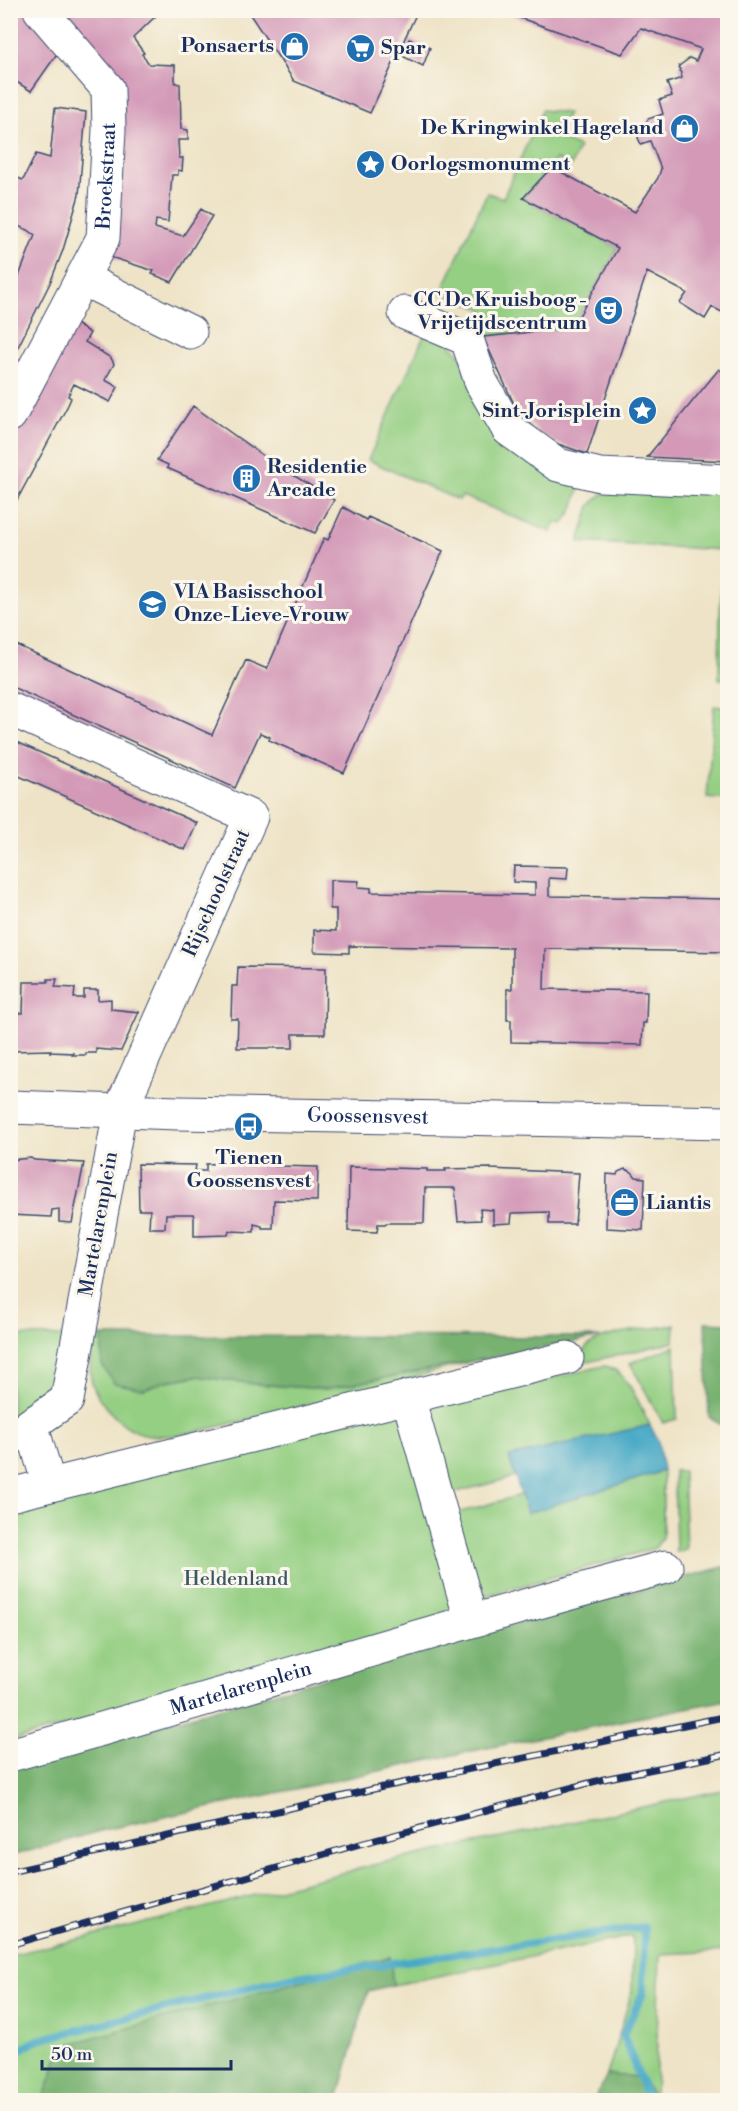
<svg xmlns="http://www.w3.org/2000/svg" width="738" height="2111" viewBox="0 0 738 2111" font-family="'Libre Bodoni',serif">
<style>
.green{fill:#95cf83;stroke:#587f70;stroke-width:1.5}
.forest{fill:#78b271;stroke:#4a7068;stroke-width:1.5}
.water{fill:#46a9c6;stroke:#306c92;stroke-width:1.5}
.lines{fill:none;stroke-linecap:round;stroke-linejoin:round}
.stream{stroke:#46a9c6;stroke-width:8}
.building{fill:#d399b7}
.minor-casing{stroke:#3b4a6e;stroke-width:35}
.minor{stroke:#fff;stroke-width:33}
.rail-casing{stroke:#1b2f5e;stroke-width:7}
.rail{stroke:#fbf7ec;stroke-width:4.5;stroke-dasharray:14;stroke-linecap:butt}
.labels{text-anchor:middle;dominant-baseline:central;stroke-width:6;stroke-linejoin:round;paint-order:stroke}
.poi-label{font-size:20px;font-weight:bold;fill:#1b2f5e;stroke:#fbf7ec;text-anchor:start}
.street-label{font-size:20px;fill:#1b2f5e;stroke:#fbf7ec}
.park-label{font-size:20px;fill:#3a5767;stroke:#fbf7ec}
</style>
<rect width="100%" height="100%" fill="#fbf7ec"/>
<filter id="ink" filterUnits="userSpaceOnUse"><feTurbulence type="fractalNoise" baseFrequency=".0167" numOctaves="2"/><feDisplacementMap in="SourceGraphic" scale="12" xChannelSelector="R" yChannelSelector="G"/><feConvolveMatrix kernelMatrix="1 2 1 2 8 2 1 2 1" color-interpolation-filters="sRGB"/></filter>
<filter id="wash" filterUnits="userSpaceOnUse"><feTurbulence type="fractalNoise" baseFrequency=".008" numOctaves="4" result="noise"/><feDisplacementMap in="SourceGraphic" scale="24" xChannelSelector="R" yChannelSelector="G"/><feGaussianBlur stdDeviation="1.35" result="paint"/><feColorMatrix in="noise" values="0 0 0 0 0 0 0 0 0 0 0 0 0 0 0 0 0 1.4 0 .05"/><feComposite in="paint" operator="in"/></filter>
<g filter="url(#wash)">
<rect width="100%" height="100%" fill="#eee3c6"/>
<path class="green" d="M542,110l26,3 -12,23 23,11 -8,19 -15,-7 -5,8 -28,31 95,50 -46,80 -89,9 -7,-14 9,-13 -44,-17 46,-100 16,5z
M427,329l22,14 132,139 -8,27 -10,15 -7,-2 -5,10 -89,-36 -3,4 -8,-3 -83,-37z
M613,483l114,8v188h-8l1,-67 4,-62 -145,-8 11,-36z
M714,706l13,2v92l-20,-2z
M675,1325l-1,17 -91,21c0,-5 -1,-10 2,-14 9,-16 71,-21 90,-24z
M11,1336h56c-13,38 -18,61 -56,81z
M92,1336h10v29l42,24 22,-8 31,-5 58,8 71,5 147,-28c-78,21 -156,43 -235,61 -30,6 -63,19 -94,12 -12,-3 -22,-10 -31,-19 -28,-29 -23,-40 -21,-79z
M675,1346l2,73 -14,4 -33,-60z
M603,1366c23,0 37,41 47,59l-141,32 6,20 -70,18 -25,-85z
M400,1409l56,206 -445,126 -1,-239z
M663,1471v62l-2,7 -6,8 -180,51 -25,-84 71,-20 6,18z
M674,1471h9l3,78 -10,3z
M727,1789v162l-67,3 -5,143 -16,-20 -32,-2 25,-84 1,-55 -240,49 -4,-27 -326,88 -20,54h-32l-1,-145 96,-22 275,-70z"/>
<path class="forest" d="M705,1322l22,1v106l-18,-12z
M102,1336l498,1 -274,52 -71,-5 -58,-8 -31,5 -22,8 -30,-6 -12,-18z
M727,1566v134l-250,50 -373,80 -93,26v-89l567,-161z
M390,1957l3,28 -25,6 -30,108 -11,1h-284l19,-54z
M607,2075l32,2 16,20v3h-61z"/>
<path class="water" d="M650,1425l8,16 5,30 -136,42 -18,-56z"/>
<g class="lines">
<path class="stream" d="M10,2055l28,-15 251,-62 355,-51 -1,66 -20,42 25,65"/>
</g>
<g id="blocks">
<path class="building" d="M10,10h13l36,41 -28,40 -21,-13z
M57,10h105l-29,28 11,15 -2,1 7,10 26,1v18l5,1 1,45 7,1v10h-10l1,18h4l-1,13 -4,-1v5h-6l-4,47 -12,-2 -1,8 28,8 18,-27 11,7 -40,66 -20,-8 2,-3 -47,-15 -20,-210z
M247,10h171l-48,103 -76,-32z
M504,10h224v305l-16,-8 -7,12 -25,-16 7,-10 -40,-21 -60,182 -29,-10 -17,-10 -13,-12 -13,-16 -32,-69 89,-9 46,-80 -95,-50 29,-31 83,45 23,-34 3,-9 -11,-28 -9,3 -3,-6 10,-19 15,-5 -4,-14 13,-4 -5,-13 15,-5 -3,-12 11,-8 6,3 5,-12 -60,-21 -19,26 -119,-42z
M409,39l21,9 -7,18 -21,-10z
M55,108l31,4 -7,83 -16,55 -13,33 -40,80v-64l25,-64 -7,-5 -18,-7v-48l13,5 13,-26 14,4z
M71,321l19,12 -5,9 26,16 3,6 -9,16 13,7 -8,15 -36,-18 -6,12 3,2 -3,7 -58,108v-82z
M719,369l9,7v85l-81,-4z
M193,406l79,56 62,38 -19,33 -148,-65 1,-3 -11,-5z
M343,507l23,13 2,-3 75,34 -99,222 -75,-33 1,-3 -10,-4 -25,55 -225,-102v-44l202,93 34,-75 21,9 57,-131 4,2z
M10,739l187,84 -12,27 -175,-78z
M514,866l54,1 -1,12 -18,-1v18l179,3v53l-183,-3 -1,40 103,2 -1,32h-3l-1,22 -131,-3v-22h-4v-31h5v-41l-163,-2v7l-35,-1v-22l22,1v-22h-6v-29l29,1 -1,6 13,1v4l164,3v-12l-22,-1z
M238,967l88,1 -1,66h-32v14h-56l1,-29h-7l1,-33h5z
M48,979h9l-2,8 20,1 -1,10h10v-8h14v10l13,-1v10l28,3 -18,39 -25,-2v4h-10v2h-14l1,-2 -23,-1 1,-2 -41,1v-38h13l1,-31h24z
M31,1158l3,2 50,3 -12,60 -13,-1v-13l-7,1 -1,7 -41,-2v-55z
M261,1160l14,6 43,1 -1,34 -43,-1 -1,28h-11v-2l-8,-2v8l-25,-1 -1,4 -34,1v-22h-28l-1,14h-16l1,-18h-11l-1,-46 58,1 -1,6h11v-7l25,-1 23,3z
M349,1167l78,2v2h19l-1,-2 46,-1v1l88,4 -4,51h-26v-12l-37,1 -1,10 -18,1v-14l-13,-1 1,11 -23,1 -3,-33h-30l-1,35h-38l-1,1h-7l-1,8 -29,-1z
M625,1169l7,3 4,5 9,1 -2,52 -37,-2 1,-54 10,1 1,-3z"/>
</g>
</g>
<g filter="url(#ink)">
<use href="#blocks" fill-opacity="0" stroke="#3b4a6e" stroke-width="1.5"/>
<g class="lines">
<defs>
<g id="minor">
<path d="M83,279l107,53"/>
<path d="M405,313l62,26 14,43 27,47 50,36 42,10 128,6"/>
<path id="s1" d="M10,415l93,-177 6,-108 -1,-41 -68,-79"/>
<path d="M10,709l241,108 -131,294 -53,289 -57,39"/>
<path id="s2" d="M10,1107l168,6 550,10"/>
<path d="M408,1397l63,223"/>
<path d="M31,1424l18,61"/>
<path d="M10,1495l557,-137"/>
<path id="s3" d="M10,1755c220,-61 436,-130 656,-188"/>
</g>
</defs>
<use href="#minor" class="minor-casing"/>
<use href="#minor" class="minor"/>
<defs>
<path id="rail" d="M10,1872l373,-85 345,-71
M10,1945l350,-101 244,-65 124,-25"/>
</defs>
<use href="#rail" class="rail-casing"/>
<use href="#rail" class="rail"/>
</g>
</g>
<defs>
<symbol id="shop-disc" viewBox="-11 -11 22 22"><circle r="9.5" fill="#1f6fb2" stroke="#fbf7ec"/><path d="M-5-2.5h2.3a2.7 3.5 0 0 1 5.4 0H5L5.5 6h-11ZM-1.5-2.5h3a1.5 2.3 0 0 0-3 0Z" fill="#fff"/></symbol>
<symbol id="supermarket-disc" viewBox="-11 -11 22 22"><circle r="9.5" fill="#1f6fb2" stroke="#fbf7ec"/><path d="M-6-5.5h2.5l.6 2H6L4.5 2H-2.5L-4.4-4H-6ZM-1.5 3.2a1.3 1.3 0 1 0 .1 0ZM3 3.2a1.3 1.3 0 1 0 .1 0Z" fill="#fff"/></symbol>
<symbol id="sight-disc" viewBox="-11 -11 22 22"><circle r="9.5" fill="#1f6fb2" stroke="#fbf7ec"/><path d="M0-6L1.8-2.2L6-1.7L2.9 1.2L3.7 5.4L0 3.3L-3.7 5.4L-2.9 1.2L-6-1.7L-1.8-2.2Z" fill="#fff"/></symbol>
<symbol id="theatre-disc" viewBox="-11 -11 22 22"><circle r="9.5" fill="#1f6fb2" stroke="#fbf7ec"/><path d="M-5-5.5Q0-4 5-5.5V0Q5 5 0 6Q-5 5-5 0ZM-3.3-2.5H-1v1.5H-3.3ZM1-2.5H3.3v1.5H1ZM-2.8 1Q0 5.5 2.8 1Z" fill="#fff"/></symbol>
<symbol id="building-disc" viewBox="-11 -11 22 22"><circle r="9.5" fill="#1f6fb2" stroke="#fbf7ec"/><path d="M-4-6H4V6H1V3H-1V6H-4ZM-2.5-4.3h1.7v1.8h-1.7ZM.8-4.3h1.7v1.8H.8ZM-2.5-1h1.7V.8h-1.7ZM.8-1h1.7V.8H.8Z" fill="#fff"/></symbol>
<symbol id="school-disc" viewBox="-11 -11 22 22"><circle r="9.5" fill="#1f6fb2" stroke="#fbf7ec"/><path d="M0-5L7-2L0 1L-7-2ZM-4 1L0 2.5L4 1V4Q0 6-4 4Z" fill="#fff"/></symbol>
<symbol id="bus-disc" viewBox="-11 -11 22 22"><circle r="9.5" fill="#1f6fb2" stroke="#fbf7ec"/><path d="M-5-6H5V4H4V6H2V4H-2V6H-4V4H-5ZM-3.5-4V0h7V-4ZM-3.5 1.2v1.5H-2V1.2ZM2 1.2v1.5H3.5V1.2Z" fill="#fff"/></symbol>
<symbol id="office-disc" viewBox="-11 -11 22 22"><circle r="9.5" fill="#1f6fb2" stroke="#fbf7ec"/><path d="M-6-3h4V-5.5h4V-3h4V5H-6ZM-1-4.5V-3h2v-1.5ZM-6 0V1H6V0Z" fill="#fff"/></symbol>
</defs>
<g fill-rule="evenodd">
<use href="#shop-disc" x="278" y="30" width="33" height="33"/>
<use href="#supermarket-disc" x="344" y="32" width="33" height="33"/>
<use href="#shop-disc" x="668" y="112" width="33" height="33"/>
<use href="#sight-disc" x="354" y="148" width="33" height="33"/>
<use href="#theatre-disc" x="592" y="294" width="33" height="33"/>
<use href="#sight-disc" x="626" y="394" width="33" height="33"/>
<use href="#building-disc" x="230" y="462" width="33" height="33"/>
<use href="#school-disc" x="136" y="588" width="33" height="33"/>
<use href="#bus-disc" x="232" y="1110" width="33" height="33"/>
<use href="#office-disc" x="608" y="1186" width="33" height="33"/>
</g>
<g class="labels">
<g class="poi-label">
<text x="274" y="46" text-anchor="end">Ponsaerts</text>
<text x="381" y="48">Spar</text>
<text x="664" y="128" text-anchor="end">De Kringwinkel Hageland</text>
<text x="391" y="164">Oorlogsmonument</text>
<text x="587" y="300" text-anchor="end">CC De Kruisboog -<tspan x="587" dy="23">Vrijetijdscentrum</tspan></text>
<text x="621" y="411" text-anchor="end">Sint-Jorisplein</text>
<text x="267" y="467">Residentie<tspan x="267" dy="23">Arcade</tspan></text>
<text x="174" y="592">VIA Basisschool<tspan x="174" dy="23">Onze-Lieve-Vrouw</tspan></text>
<text x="249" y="1158" text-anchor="middle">Tienen<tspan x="249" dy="23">Goossensvest</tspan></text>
<text x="646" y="1203">Liantis</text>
</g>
<g class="street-label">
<text stroke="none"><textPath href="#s1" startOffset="262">Broekstraat</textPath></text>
<text transform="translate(217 893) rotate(-66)">Rijschoolstraat</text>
<text stroke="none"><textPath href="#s2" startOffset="358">Goossensvest</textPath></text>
<text transform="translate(99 1224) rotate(-80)">Martelarenplein</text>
<text stroke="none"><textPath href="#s3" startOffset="240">Martelarenplein</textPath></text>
</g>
<g class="park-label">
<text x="236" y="1579">Heldenland</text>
</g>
</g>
<rect width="738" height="2111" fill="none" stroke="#fbf7ec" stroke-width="36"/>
<path d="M42 2060v9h189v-9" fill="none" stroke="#1b2f5e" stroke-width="3"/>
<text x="51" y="2060" font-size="18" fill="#1b2f5e" stroke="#fbf7ec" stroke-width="4.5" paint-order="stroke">50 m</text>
</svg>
